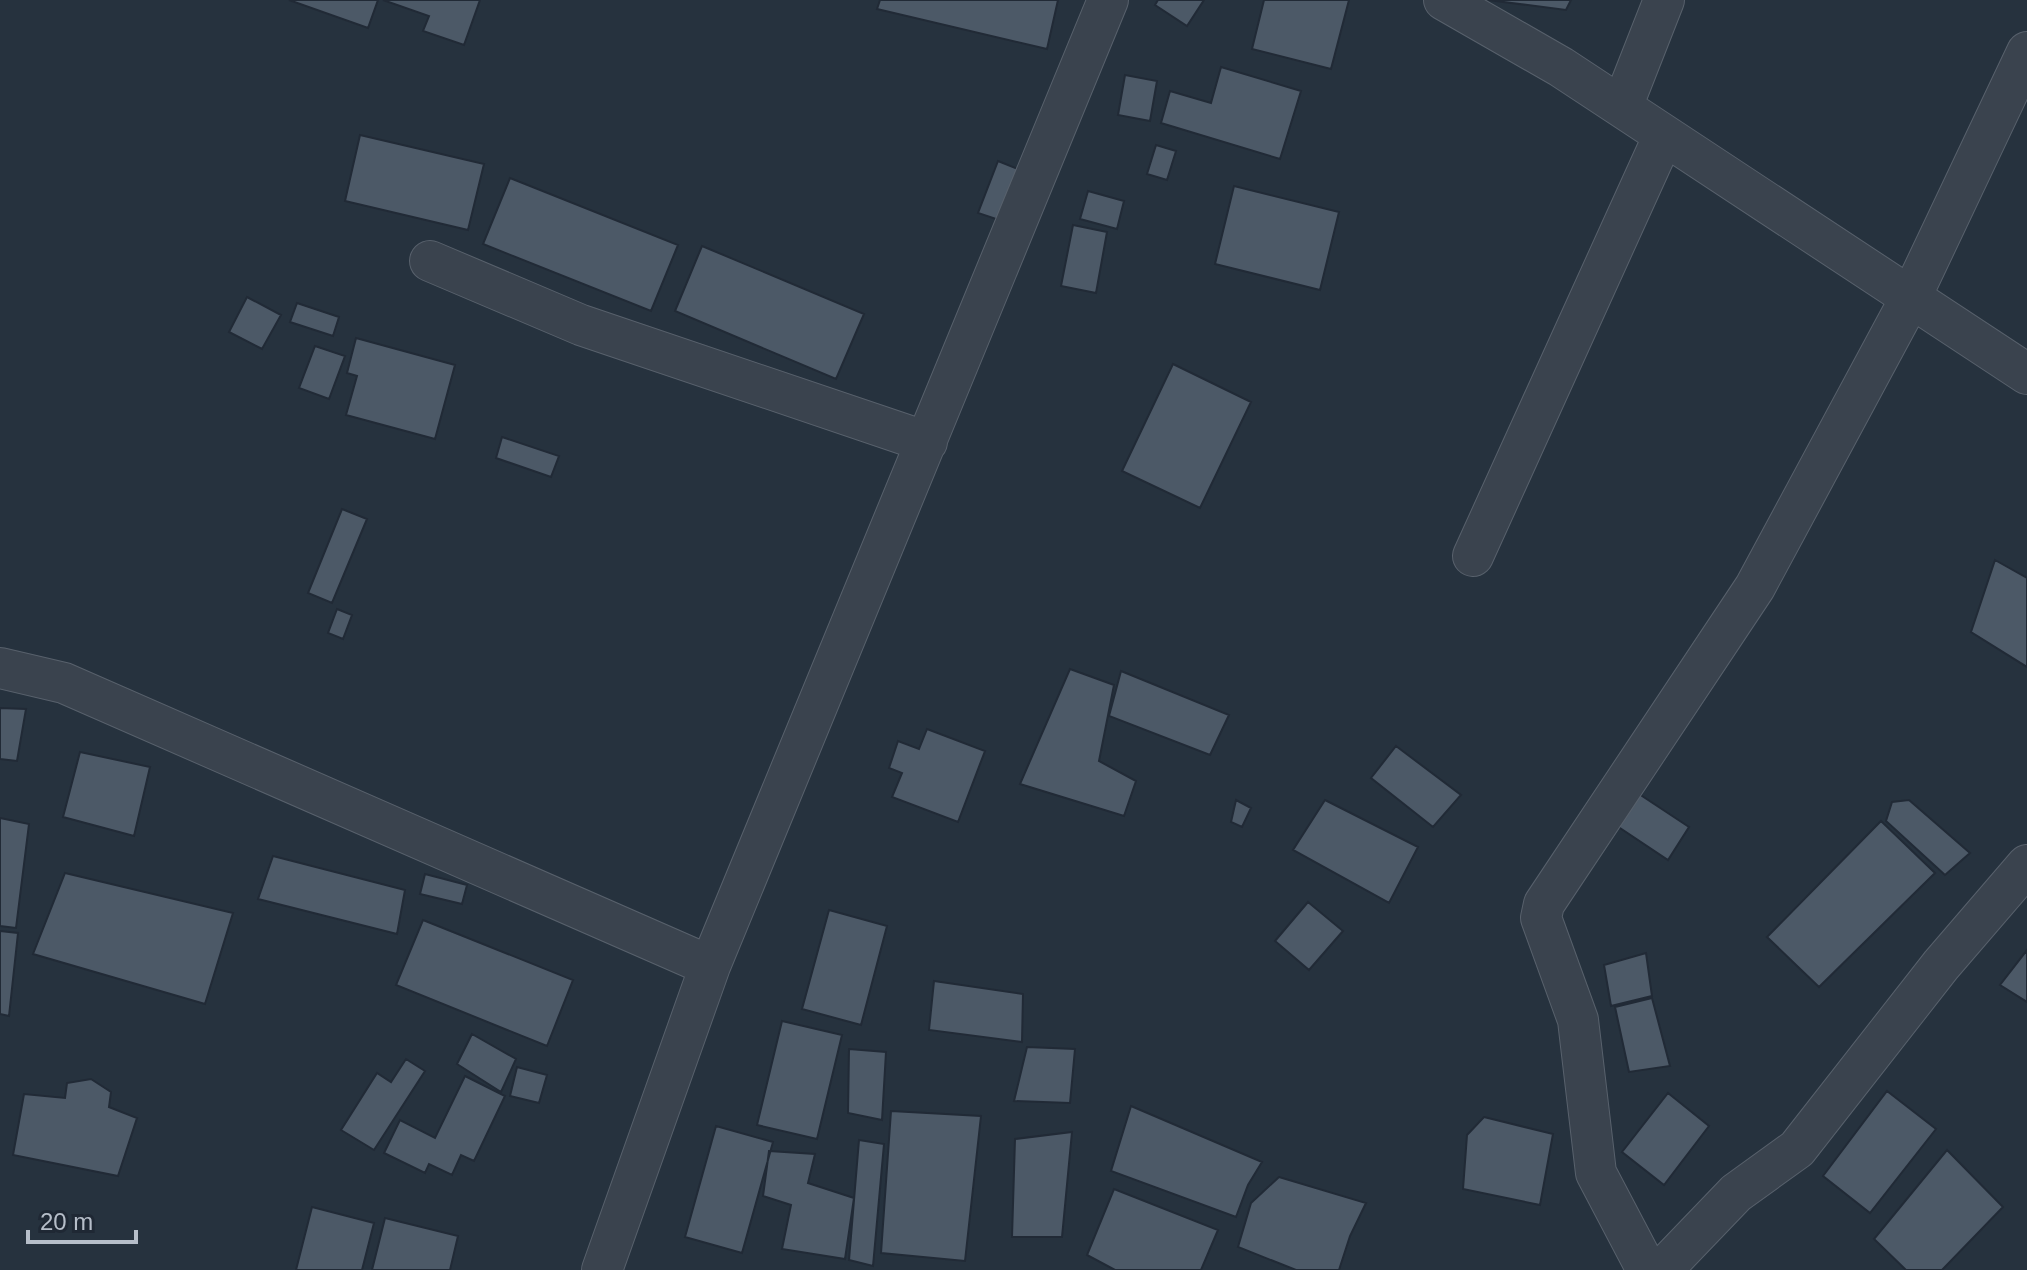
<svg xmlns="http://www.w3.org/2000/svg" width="2027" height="1270" viewBox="0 0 2027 1270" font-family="Arial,sans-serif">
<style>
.building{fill:#4c5967;stroke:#212a36;stroke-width:2}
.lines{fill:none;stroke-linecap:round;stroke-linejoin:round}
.minor-casing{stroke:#58616c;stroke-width:42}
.minor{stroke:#3a434e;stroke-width:40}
</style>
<rect width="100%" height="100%" fill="#26323e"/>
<path class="building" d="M289,0h89l-10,28z
M383,0h97l-16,45 -41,-14 6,-15z
M880,0h178l-11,49 -170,-40z
M1158,0h46l-17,26 -32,-21z
M1264,0h85l-18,69 -79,-20z
M1488,0h83l-5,10z
M1221,67l80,24 -21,68 -119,-36 9,-32 41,12z
M1125,75l32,6 -7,40 -32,-6z
M360,135l124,29 -16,66 -123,-29z
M1156,145l20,6 -9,29 -20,-6z
M998,161l20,8 -19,51 -21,-7z
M510,178l168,67 -27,66 -168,-67z
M1234,186l105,26 -19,78 -105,-26z
M1088,191l36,10 -7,28 -37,-10z
M1073,225l34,7 -11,61 -35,-7z
M702,246l162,68 -28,65 -161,-68z
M247,297l34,18 -19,34 -33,-17z
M297,303l42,14 -6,19 -43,-14z
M356,338l99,27 -20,74 -89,-24 11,-39 -10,-3z
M315,346l30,10 -16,43 -30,-11z
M1173,364l78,38 -51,106 -78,-37z
M502,437l57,19 -8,21 -55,-19z
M342,509l25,10 -35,84 -24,-10z
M1995,560l32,18v89l-56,-35z
M337,609l15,6 -9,24 -15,-6z
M1070,669l44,16 -15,76 37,20 -12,35 -104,-32z
M1121,671l108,44 -19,40 -101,-39z
M0,708l26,1 -9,52 -17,-2z
M927,729l58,22 -27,71 -66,-25 10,-24 -13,-5 9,-27 21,8z
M1396,746l65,49 -28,32 -62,-49z
M80,752l70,15 -16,69 -71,-19z
M1636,792l53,35 -21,33 -54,-36z
M1236,800l15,8 -9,19 -11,-5z
M1325,800l93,47 -29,56 -96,-53z
M1909,800l61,53 -25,22 -59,-54 6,-19z
M0,818l29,6 -13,104 -16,-2z
M1881,821l54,52 -116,114 -52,-50z
M273,856l132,34 -8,44 -139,-35z
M65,873l168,40 -28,91 -172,-50z
M425,874l42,11 -5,19 -42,-10z
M1308,902l35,29 -34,39 -34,-29z
M829,910l58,16 -26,99 -59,-16z
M423,920l150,60 -26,66 -151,-61z
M0,931l18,2 -9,83 -9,-2z
M2027,950v52l-27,-17z
M1646,953l6,43 -41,10 -7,-41z
M934,981l89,13 -1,48 -93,-12z
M1652,998l18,68 -41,6 -14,-65z
M782,1021l60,14 -25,104 -60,-14z
M472,1034l44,25 -15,33 -44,-28z
M1027,1047l48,2 -5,54 -56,-2z
M849,1049l37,3 -4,68 -34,-7z
M406,1059l19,12 -51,79 -33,-20 36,-57 14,9z
M517,1067l30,8 -8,28 -29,-7z
M465,1076l40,20 -31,65 -13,-6 -9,20 -23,-11 -4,9 -41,-20 16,-33 35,18z
M91,1079l20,13 -2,15 28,11 -19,58 -105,-21 11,-61 41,4 2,-15z
M1887,1091l49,38 -66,84 -47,-37z
M1668,1093l41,33 -45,59 -42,-33z
M1131,1106l131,56 -14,23 -12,32 -125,-46z
M891,1111l90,5 -16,145 -84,-8z
M1484,1117l69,17 -13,71 -77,-16 4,-54z
M716,1126l57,16 -31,111 -57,-16z
M1072,1132l-10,105h-50l3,-98z
M859,1140l25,4 -11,122 -24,-6z
M1947,1150l56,57 -61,63h-36l-32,-31z
M769,1151l46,3 -7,29 46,15 -9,61 -63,-10 9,-44 -28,-9z
M1279,1177l87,26 -16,33 -11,34h-43l-58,-23 13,-44z
M1114,1189l104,41 -17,40h-86l-28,-15z
M312,1207l62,16 -12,47h-66z
M385,1218l73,18 -8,34h-78z"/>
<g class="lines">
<defs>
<path id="minor" d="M1444,0l117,67 466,307
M1622,107l42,-107
M430,261l151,64 346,117
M1473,556l191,-421
M0,668l64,15 646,283
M602,1270l108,-304 398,-966
M1647,1270l-51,-97 -18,-153 -37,-102 3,-14 211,-317 155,-288 117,-247
M1662,1270l74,-77 61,-44 144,-184 86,-100"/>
</defs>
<use href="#minor" class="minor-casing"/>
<use href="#minor" class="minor"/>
</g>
<path d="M28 1230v12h108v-12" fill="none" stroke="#b6bec9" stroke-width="4"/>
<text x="40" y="1230" font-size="24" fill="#b6bec9" stroke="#1f2834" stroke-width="6" paint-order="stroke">20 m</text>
</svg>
